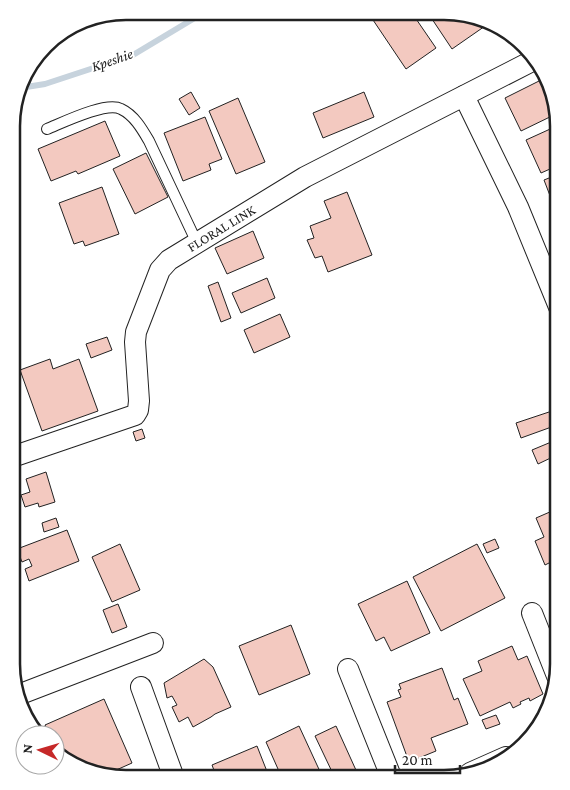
<svg xmlns="http://www.w3.org/2000/svg" width="570" height="790" viewBox="0 0 570 790" font-family="'Crimson Pro',serif">
<style>
.lines{fill:none;stroke-linecap:round;stroke-linejoin:round}
.stream{stroke:#c7d3dd;stroke-width:6}
.building{fill:#f3c9c0;stroke:#222}
.service-casing{stroke:#222;stroke-width:12}
.minor-casing{stroke:#222;stroke-width:22}
.service{stroke:#fff;stroke-width:10}
.minor{stroke:#fff;stroke-width:20}
.labels{text-anchor:middle;dominant-baseline:central;stroke-width:4;stroke-linejoin:round;paint-order:stroke}
.street-label{font-size:14px;fill:#222;stroke:#fff}
.water-label{font-size:15px;font-style:italic;fill:#222;stroke:#fff}
.rim{fill:none;stroke:#222;stroke-width:2.5}
</style>
<rect width="100%" height="100%" fill="#fff"/>
<g class="lines">
<path class="stream" d="M20,88l25,-4 88,-29 65,-39"/>
</g>
<path class="building" d="M459,12l29,12 -36,25 -24,-36z
M412,13l24,35 -30,21 -37,-55z
M543,79l9,19 4,16 -35,17 -16,-33z
M191,92l9,16 -11,7 -10,-16z
M364,92l10,25 -51,21 -10,-25z
M238,98l27,64 -29,12 -27,-63z
M205,117l17,42 -13,5 2,6 -28,11 -19,-48z
M105,121l15,35 -42,18 -2,-3 -25,10 -13,-32z
M559,125v40l-18,8 -15,-33z
M146,153l22,44 -33,17 -22,-45z
M559,174v39l-2,1 -13,-34z
M102,187l17,47 -34,12 -2,-5 -9,3 -15,-41z
M347,192l25,63 -44,17 -6,-16 -7,2 -8,-18 7,-2 -4,-12 21,-8 -7,-17z
M253,231l11,27 -37,16 -12,-26z
M267,278l8,20 -34,15 -9,-20z
M218,282l13,36 -10,4 -13,-36z
M280,314l10,23 -36,16 -10,-23z
M107,337l5,13 -21,8 -5,-14z
M50,359l3,10 26,-10 19,52 -56,20 -22,-61z
M552,411l5,14 -36,13 -5,-15z
M142,429l3,9 -9,3 -3,-9z
M556,440l3,5v9l-21,10 -6,-14z
M46,472l9,30 -16,5 -1,-4 -13,4 -4,-12 9,-3 -4,-13z
M559,508v54l-2,-3 -12,6 -10,-24 9,-4 -8,-19z
M56,518l3,9 -15,5 -2,-9z
M67,530l12,31 -50,20 -4,-12 7,-3 -3,-7 -7,3 -5,-13z
M495,539l4,9 -12,5 -4,-9z
M120,544l20,46 -28,12 -20,-45z
M477,544l28,54 -64,33 -28,-54z
M407,581l23,52 -39,18 -7,-14 -8,4 -18,-37z
M118,604l9,23 -15,6 -9,-23z
M291,625l19,49 -51,21 -20,-49z
M512,646l6,14 9,-4 16,38 -13,7 -1,-3 -9,4 1,2 -8,4 -3,-6 -30,14 -17,-37 19,-8 -4,-10z
M204,659l9,8 18,40 -16,7 -4,3 -18,10 -5,-10 -9,5 -7,-15 5,-2 -5,-9 -5,2 -3,-15z
M442,668l12,32 4,-2 10,26 -37,14 5,13 -27,11 -22,-60 14,-5 -3,-7 3,-1 -2,-5z
M104,699l28,64 -27,12 -46,-19 -4,-8v-13h-6l-4,-10z
M496,715l4,9 -14,5 -4,-9z
M299,726l24,52h-41l-16,-36z
M336,726l24,53 -25,-1 -20,-42z
M257,746l11,28 3,-2 3,6h-72l13,-5 -3,-8z"/>
<g class="lines">
<defs>
<path id="service" d="M47,129c15,-6 59,-28 74,-20 13,6 21,20 28,32l48,102"/>
<g id="minor">
<path d="M464,96l54,111 41,100"/>
<path id="s1" d="M12,457l123,-42 3,-5 1,-9 -4,-59 1,-10 24,-62 9,-10 136,-83 229,-117"/>
<path d="M532,613l25,63"/>
<path d="M348,669l44,110"/>
<path d="M141,687l33,91"/>
<path d="M18,695l135,-52"/>
<path d="M470,773l36,-16"/>
</g>
</defs>
<use href="#service" class="service-casing"/>
<use href="#minor" class="minor-casing"/>
<use href="#service" class="service"/>
<use href="#minor" class="minor"/>
</g>
<g class="labels">
<g class="street-label">
<text stroke="none"><textPath href="#s1" startOffset="355">FLORAL LINK</textPath></text>
</g>
<g class="water-label">
<text transform="translate(112 60) rotate(-19)">Kpeshie</text>
</g>
</g>
<path d="M0 0H570V790H0ZM126 20H444A106 106 0 0 1 550 126V664A106 106 0 0 1 444 770H126A106 106 0 0 1 20 664V126A106 106 0 0 1 126 20Z" fill="#fff" fill-rule="evenodd"/>
<path class="rim" d="M126 20H444A106 106 0 0 1 550 126V664A106 106 0 0 1 444 770H126A106 106 0 0 1 20 664V126A106 106 0 0 1 126 20Z"/>
<g transform="translate(40 750) rotate(275)"><circle r="24" fill="#ffffff" stroke="#a7a7a7"/>
<path d="M0-4L9 19L0 12L-9 19Z" fill="#c62828"/>
<text y="-8" font-size="14" font-weight="bold" text-anchor="middle" fill="#222222">N</text>
</g>
<path d="M395 765v8h65v-8" fill="none" stroke="#222222" stroke-width="2.5"/>
<text x="402" y="765" font-size="15" fill="#222222" stroke="#ffffff" stroke-width="4" paint-order="stroke">20 m</text>
</svg>
